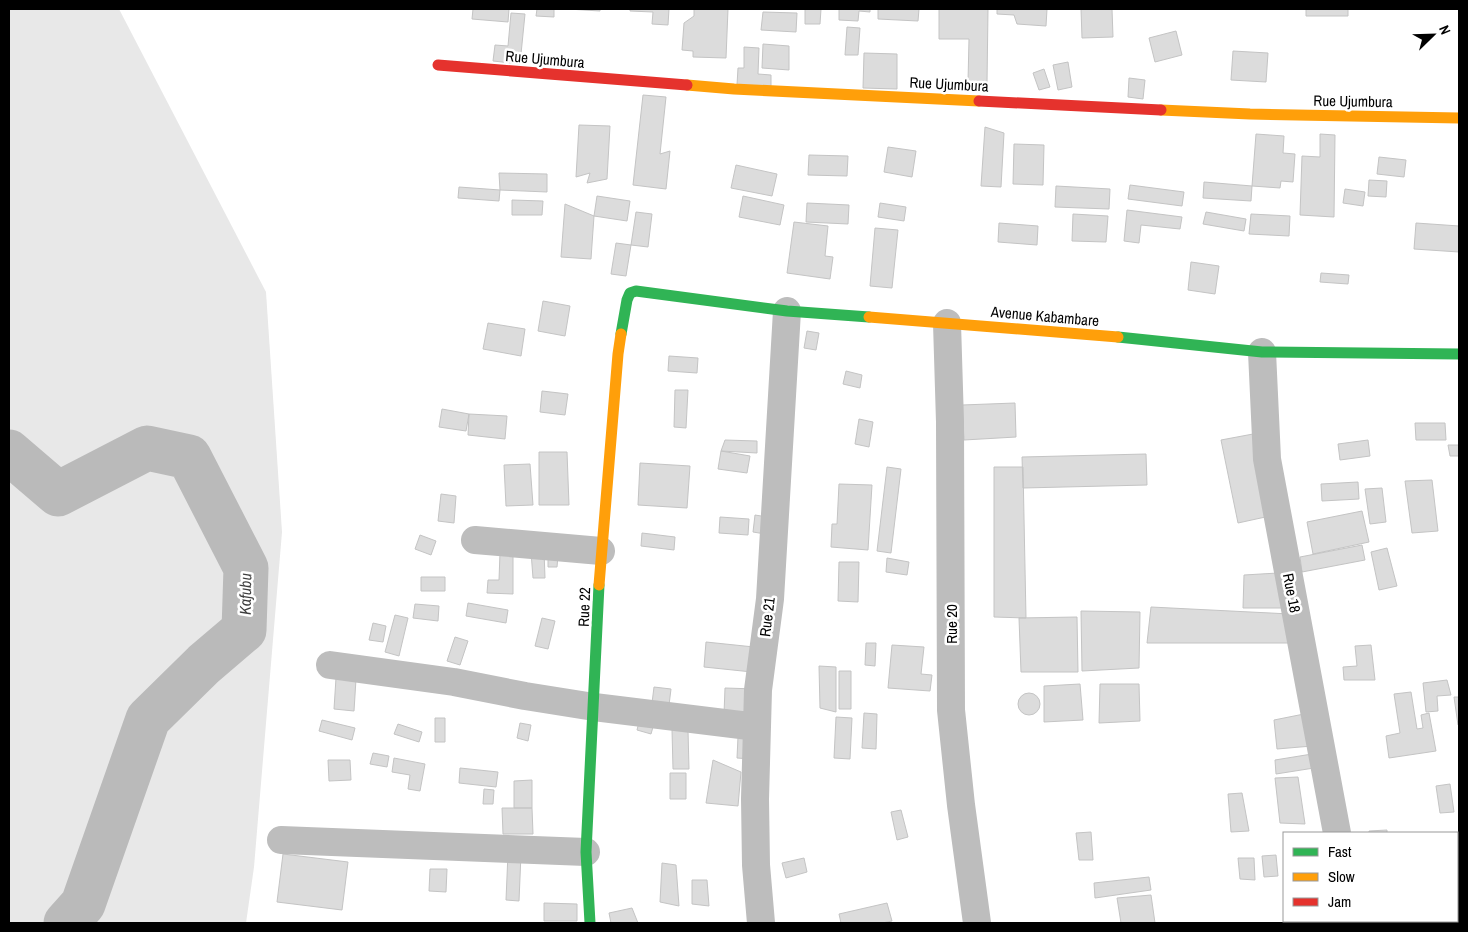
<svg xmlns="http://www.w3.org/2000/svg" width="1468" height="932" viewBox="0 0 1468 932" font-family="'Archivo Narrow',sans-serif">
<style>
.green{fill:#e8e8e8}
.lines{fill:none;stroke-linecap:round;stroke-linejoin:round}
.river{stroke:#bababa;stroke-width:45}
.building{fill:#dcdcdc;stroke:#c4c4c4}
.street{stroke:#bdbdbd;stroke-width:28}
.fast{stroke:#30b455;stroke-width:11}
.slow{stroke:#ff9f0a;stroke-width:11}
.jam{stroke:#e5322d;stroke-width:11}
.labels{text-anchor:middle;dominant-baseline:central;stroke-width:5;stroke-linejoin:round;paint-order:stroke}
.street-label{font-size:15px;fill:#000;stroke:#fff}
.water-label{font-size:16px;font-style:italic;fill:#3e3e3e;stroke:#fff}
</style>
<rect width="100%" height="100%" fill="#fff"/>
<path class="green" d="M9,9h110l147,283 16,240 -28,335 -8,56h-237z"/>
<g class="lines">
<path class="river" d="M9,452l49,42 89,-46 42,9 57,111 -2,62 -40,34 -56,55 -65,185 -17,19"/>
</g>
<path class="building" d="M473,9h36l-1,13 -36,-3z
M537,9h17v8l-18,-1z
M568,9h32v2z
M630,9h39l-1,16 -16,-1 1,-12 -23,-1z
M694,9h34l-2,49 -33,-1v-6l-11,-1 2,-27 10,-7z
M805,9h16l-1,15h-15z
M839,9h31v3l-11,-1 -1,10 -19,-1z
M878,9h41l-1,12 -40,-2z
M939,9h49l-1,74 -19,-1 1,-43h-30z
M997,9h50l-1,17 -29,-2 -3,-9 -17,-1z
M1081,9h31l1,28 -31,1z
M1306,9h42v7h-42z
M763,12l34,1 -1,19 -35,-2z
M511,13l14,1 -5,50 -27,-3 2,-16 13,1z
M847,27l13,1 -2,27h-13z
M1176,31l6,24 -27,7 -6,-24z
M763,44l26,2v24l-27,-2z
M744,47l15,1 -1,26 13,1v12l-34,-2 1,-17h6z
M1233,51l35,2 -2,29 -35,-2z
M864,53l33,1v35l-34,-1z
M1068,62l4,25 -14,3 -5,-25z
M1044,69l6,18 -11,3 -6,-17z
M1129,78l16,2 -2,19 -15,-2z
M643,95l23,2 -6,57 10,-3 -4,38 -33,-4z
M579,125l31,1 -3,53 -20,4 3,-10 -14,4z
M985,127l19,6 -3,54 -20,-1z
M1256,134l28,2 -1,17 12,1 -2,28 -12,-1 -1,7 -28,-2z
M1320,134l15,1 -1,82 -34,-2 2,-59 18,1z
M1014,144l30,1 -1,40 -30,-1z
M888,147l28,4 -4,26 -28,-5z
M809,155l39,1 -1,20 -39,-1z
M1379,157l27,3 -2,17 -27,-3z
M736,165l41,9 -5,22 -41,-8z
M499,173l48,1v18l-47,-2z
M1369,180l18,1 -1,16 -18,-1z
M1204,182l48,4 -1,15 -48,-3z
M1130,185l54,7 -2,14 -54,-7z
M1056,186l54,3 -1,20 -54,-2z
M459,187l41,3 -1,11 -41,-3z
M1345,189l20,3 -2,14 -20,-3z
M597,196l33,5 -3,20 -33,-5z
M743,196l41,9 -4,20 -41,-8z
M512,200l31,1 -1,14h-30z
M807,203l42,2 -1,19 -42,-2z
M880,203l26,4 -2,14 -26,-4z
M565,204l29,12 -3,43 -30,-2z
M1127,210l55,7 -2,12 -39,-4 -2,18 -15,-2z
M636,212l16,2 -4,33 -17,-2z
M1206,212l40,7 -2,12 -41,-7z
M1073,214l35,2 -2,26 -34,-1z
M1251,214l39,2 -1,20 -40,-2z
M794,222l34,4 -3,30 8,1 -3,22 -43,-6z
M999,223l39,3 -1,19 -39,-3z
M1416,223l43,3v26l-45,-3z
M875,228l23,2 -6,58 -22,-2z
M616,243l15,2 -5,31 -15,-2z
M1191,262l28,4 -4,28 -27,-4z
M1321,273l28,2 -1,9 -28,-2z
M543,301l27,5 -5,30 -27,-5z
M488,323l37,6 -4,27 -38,-7z
M807,331l12,2 -3,17 -12,-2z
M669,356l29,2 -1,15 -29,-2z
M846,371l16,4 -2,13 -17,-4z
M675,390h13l-2,38 -12,-1z
M542,391l26,3 -3,21 -25,-3z
M1015,403l1,34 -52,3 -2,-35z
M442,409l27,5 -3,17 -27,-4z
M469,414l38,2 -2,23 -37,-4z
M859,419l14,3 -4,25 -14,-3z
M1415,423h30l1,17h-30z
M1253,434l17,82 -32,7 -17,-83z
M725,440l32,1v12l-36,-2z
M1368,440l2,16 -30,4 -2,-16z
M1448,445h11v11h-9z
M721,451l29,5 -3,17 -29,-4z
M539,452h28l2,53h-30z
M1146,454l1,31 -124,3 -1,-31z
M640,463l50,3 -3,42 -49,-3z
M530,464l3,41 -27,1 -2,-41z
M887,467l14,2 -10,84 -14,-2z
M994,467h29l3,151 -32,-1z
M1432,480l6,51 -26,2 -7,-52z
M1358,482l1,17 -37,2 -1,-17z
M839,484l33,1 -4,65 -37,-3 1,-23h5z
M1382,488l4,34 -16,2 -5,-35z
M441,494l15,2 -2,27 -16,-2z
M1362,511l7,31 -56,12 -6,-32z
M755,515l12,2 -2,17 -12,-2z
M720,517l29,2 -1,16 -29,-2z
M642,533l33,4 -1,13 -33,-4z
M420,535l16,6 -5,14 -16,-6z
M1362,545l3,15 -63,12 -2,-15z
M1387,548l10,38 -18,4 -8,-38z
M544,551l1,27h-12l-2,-26z
M500,553h13v41l-26,-1 1,-13h11z
M548,553l10,3 -1,11h-9z
M887,558l22,4 -2,13 -21,-3z
M839,562h20l-1,40 -20,-1z
M1278,573l4,35h-39l1,-33z
M421,577h24v14h-24z
M468,603l40,7 -2,13 -40,-7z
M415,604l24,2 -1,15 -25,-3z
M1151,607l139,7 5,29h-148z
M1081,611l59,1 -1,56 -57,3z
M395,615l13,3 -9,38 -14,-4z
M1077,617l1,55h-57l-2,-54z
M542,618l13,3 -7,28 -13,-3z
M373,623l13,3 -3,16 -14,-2z
M455,637l13,4 -8,24 -13,-4z
M706,642l48,5 -2,25 -48,-5z
M866,643h10l-1,23 -10,-1z
M892,645l32,2 -3,27 11,1 -2,16 -42,-3z
M1371,645l4,35h-31l-1,-13 14,-1 -2,-20z
M819,666l17,1v45l-16,-4z
M839,671h12v38h-12z
M336,678l20,1 -2,32 -20,-2z
M1447,680l4,15 -14,1 1,15 -12,1 -3,-29z
M1080,684l3,36 -39,2v-36z
M1100,684h39l1,37 -41,2z
M654,687l17,2 -2,16 -17,-2z
M725,688l31,1 -1,26 -31,-1z
M1411,692l6,37 6,-1 -2,-13 8,-2 7,38 -47,7 -3,-22 14,-3 -6,-39z
M1018 704a11 11 0 1 1 22 0a11 11 0 1 1-22 0Z
M1454,697h5v28h-1z
M864,713l13,1 -1,35 -14,-1z
M1304,714l8,32 -35,3 -3,-29z
M836,717l16,1 -2,41 -16,-1z
M435,718h10v24h-10z
M322,720l33,8 -3,12 -33,-9z
M639,722l14,5 -2,7 -14,-4z
M520,723l11,2 -3,16 -11,-3z
M398,724l24,8 -3,10 -25,-8z
M672,730h16l1,39h-16z
M738,737l15,1 -2,21 -14,-1z
M373,753l16,3 -2,11 -17,-3z
M1312,754l2,14 -38,6 -1,-14z
M394,758l31,6 -5,27 -12,-2 2,-14 -18,-3z
M328,760h22l1,20 -22,1z
M713,760l28,12 -3,34 -32,-3z
M460,768l38,4 -2,15 -37,-4z
M670,773h16v26h-16z
M1298,777l7,47 -25,-1 -5,-45z
M532,780v28h-18v-27z
M1450,784l4,28 -14,1 -4,-27z
M484,789l10,1 -1,14h-10z
M1242,793l7,38 -18,1 -3,-38z
M502,808h30l1,26h-30z
M901,810l7,27 -11,3 -6,-28z
M1387,830v3h-18v-2z
M1091,832l2,28h-14l-3,-27z
M1457,845h2v24h-2z
M508,853l13,1 -2,47 -13,-1z
M283,854l65,8 -6,48 -65,-8z
M1276,855l2,21 -14,1 -2,-21z
M804,858l3,14 -21,6 -4,-15z
M1238,858h16l1,22 -15,-1z
M662,863l14,2 3,41 -19,-4z
M430,869h17l-1,23 -17,-1z
M1149,877l2,13 -56,8 -1,-15z
M692,880h15l2,26 -17,-2z
M1151,895l4,28h-34l-4,-25z
M1459,901v22h-4v-2h2v-19z
M544,903l33,1v17h-33z
M887,903l5,18 -10,2h-41l-2,-9z
M632,908l6,15h-27l-2,-10z
M1421,921h16l1,2h-17z"/>
<g class="lines">
<path class="street" d="M947,323l3,99 1,288 10,95 16,118
M1262,352l5,107 70,374
M475,540l126,11
M330,665l124,17 71,14 69,11 163,20
M281,840l305,12
M1356,921v2
M761,923l-5,-58 -1,-66 3,-109 12,-91 17,-288"/>
<path class="fast" d="M621,334l6,-34 3,-7 6,-2 151,20 82,6
M1118,337l144,15 197,2
M590,923l-4,-71 13,-267"/>
<path class="slow" d="M687,85l47,4 245,12
M1161,110l89,4 209,4
M869,317l249,20
M599,585l19,-231 3,-20"/>
<path class="jam" d="M438,65l249,20
M979,101l182,9"/>
</g>
<g class="labels">
<g class="street-label">
<text transform="translate(545 59) rotate(5)">Rue Ujumbura</text>
<text transform="translate(949 84) rotate(3)">Rue Ujumbura</text>
<text transform="translate(1353 101) rotate(1)">Rue Ujumbura</text>
<text transform="translate(1045 316) rotate(5)">Avenue Kabambare</text>
<text transform="translate(1292 593) rotate(79)">Rue 18</text>
<text transform="translate(584 607) rotate(-88)">Rue 22</text>
<text transform="translate(767 617) rotate(-83)">Rue 21</text>
<text transform="translate(951 624) rotate(-90)">Rue 20</text>
</g>
<g class="water-label">
<text transform="translate(245 594) rotate(-89)">Kafubu</text>
</g>
</g>
<rect width="1468" height="932" fill="none" stroke="#000000" stroke-width="20"/>
<rect x="1283" y="832" width="175" height="90" fill="#ffffff" stroke="#999999"/>
<rect x="1293" y="848" width="25" height="8" fill="#30b455" stroke="#999999"/>
<text x="1328" y="857" font-size="15" fill="#000000">Fast</text>
<rect x="1293" y="873" width="25" height="8" fill="#ff9f0a" stroke="#999999"/>
<text x="1328" y="882" font-size="15" fill="#000000">Slow</text>
<rect x="1293" y="898" width="25" height="8" fill="#e5322d" stroke="#999999"/>
<text x="1328" y="907" font-size="15" fill="#000000">Jam</text>
<g transform="translate(1433 35) rotate(67)" stroke="#ffffff" stroke-width="4" paint-order="stroke">
<path d="M0-4L9 19L0 12L-9 19Z" fill="#000000"/>
<text y="-8" font-size="14" font-weight="bold" text-anchor="middle" fill="#000000">N</text>
</g>
</svg>
